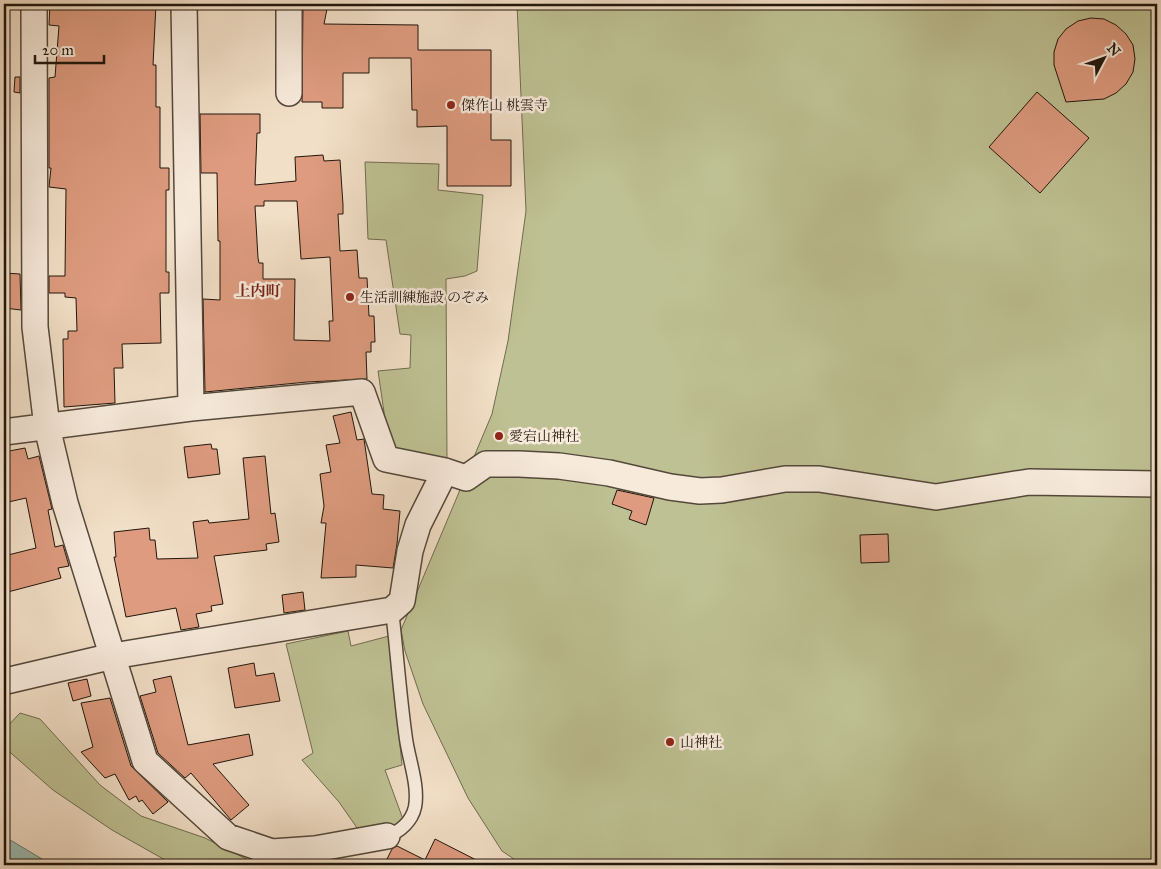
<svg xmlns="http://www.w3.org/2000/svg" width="1161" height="869" viewBox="0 0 1161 869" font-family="'IM FELL Great Primer','Noto Serif JP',serif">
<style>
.green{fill:#bec193;stroke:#6f6c50}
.water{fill:#9bbdb2;stroke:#6a7a70}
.building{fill:#de9b7f;stroke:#20160c;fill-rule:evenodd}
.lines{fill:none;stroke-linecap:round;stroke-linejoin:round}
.lane-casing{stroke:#54483b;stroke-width:15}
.street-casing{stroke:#54483b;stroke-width:28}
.lane{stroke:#f7eadb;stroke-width:12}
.street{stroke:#f7eadb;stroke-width:25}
.poi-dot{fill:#8f2418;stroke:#f7eadb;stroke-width:2}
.labels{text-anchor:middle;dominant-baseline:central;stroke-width:5;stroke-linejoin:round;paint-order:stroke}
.poi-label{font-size:14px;fill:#20160c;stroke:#f7eadb;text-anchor:start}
.neighbourhood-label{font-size:15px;font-weight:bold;fill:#7a1f14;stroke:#f7eadb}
</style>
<rect width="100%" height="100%" fill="#f2dfc7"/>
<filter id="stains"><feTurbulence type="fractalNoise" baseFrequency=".004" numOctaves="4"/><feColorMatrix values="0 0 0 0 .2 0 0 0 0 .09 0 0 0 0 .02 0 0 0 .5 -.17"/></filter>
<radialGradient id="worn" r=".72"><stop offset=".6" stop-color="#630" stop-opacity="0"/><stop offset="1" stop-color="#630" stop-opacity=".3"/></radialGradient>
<path class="green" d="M517,4h640v861h-634l-21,-14 -34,-53 -45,-94 -18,-53 -4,-21 91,-216 16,-73 18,-130z
M365,162l74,2 -1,26 45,5 -6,76 -12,5 -19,3 1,184 -57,-10 -12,-82 32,-3 1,-33 -11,-1 -14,-94 -18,-1z
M348,631l3,15 38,-10 13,129 -17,5 19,52 -20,9 -22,4 -23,-33 -37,-42 11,-7 -27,-109z
M20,713l20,6 60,66 41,31 64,22 53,27h-84l-62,-35 -59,-40 -49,-43v-17z"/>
<path class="water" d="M4,835l3,3 45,27h-48z"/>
<path class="building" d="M50,4h40v2l34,3v-5h32l-3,61h3v42h4v61h9v22h-3v82h3v21h-9l1,50 -39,1 1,24h-9l1,35 -51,4 -1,-68h5v-8h9l-1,-33 -11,-1v-4h-16v-17h16l1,-87 -17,-2 2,-19h-2v-90l6,-1 4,-51 -10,-1z
M303,4h25l-4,20 94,1v25h73v90h20v46h-64v-60l-30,1v-17h-5l-1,-52h-42v15h-26v35h-21v-6h-20z
M1091,18l13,1 12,6 10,9 7,11 2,14 -2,13 -7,12 -10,9 -12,6 -38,3 -12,-37v-13l4,-13 8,-10 12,-8z
M15,77h5v16l-6,-1z
M1037,92l52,46 -49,55 -51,-46z
M200,114h60v19h-3l-2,52 41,-4 -1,-24 28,-2 1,6 16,-1 3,45v9h-5l2,37 17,-1 2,28h8l2,38h5l1,26h-4v10h-5l1,27 -60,3 -102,10 -2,-93 17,1v-59h-2l-1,-68h-16zM264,201h33l4,58 29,-2 3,64h-4l1,20 -36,-1 1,-61h-32v-16h-4l-1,-5 -3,-52h9z
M4,273l16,1 1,36 -17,-2z
M351,412l6,28 7,-1 8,55 12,1 -1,14 17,2 -3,33 -4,24 -37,-3v12l-35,1 5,-55h-5l3,-17 -4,-32 11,-2 -5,-27 14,-2 -7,-27z
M211,444l1,5h5l3,25 -32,4 -4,-31z
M25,448l3,11 11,-3 13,53 -4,1 7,37 8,-2 6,21 -11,2 3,10 -57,15v-37l32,-8 -10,-50 -22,5v-51z
M265,456l6,58 4,-1 4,29 -13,2 1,6 -53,6 9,48 -12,2 1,5 -16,3 3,13 -18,3 -5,-22 -50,9 -12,-60h2l-2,-25 35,-4 1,12h5l2,19 41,-1 -5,-36 15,-2 1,3 40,-4 -6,-61z
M617,490l37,8 -8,27 -17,-6 3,-8 -20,-7z
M888,534l1,28 -28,1 -1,-28z
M303,592l2,18 -21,3 -2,-18z
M254,663l2,13 18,-3 6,28 -45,7 -7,-40z
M171,676l17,69 61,-11 4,21 -40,9 36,41 -18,15 -40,-47 -6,5 -27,-25 -18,-57 16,-4 -3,-12z
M87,679l4,17 -18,5 -5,-18z
M110,698l21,68 37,36 -15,12 -11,-14 -3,2 -3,-6 -7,4 -14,-26 -10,4 -24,-26 12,-5 -12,-44z
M435,839l51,26h-102l8,-16 5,-3 28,14z
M337,860l12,5h-51l20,-2z"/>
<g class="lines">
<defs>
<path id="lane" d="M387,836c13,-4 25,-15 28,-29 4,-21 -6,-47 -9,-68 -6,-42 -9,-86 -14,-129"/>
<path id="street" d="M34,4l1,323 12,100 18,76 80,258 83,76 44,15 43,-3 72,-13
M184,4l7,404
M289,4v89
M4,432l187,-24 171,-16 24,67 59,12 21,7 20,-14h33l40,2 50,7 61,14 30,4 22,-1 63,-11h34l117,18 93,-15 128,2
M6,681l107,-25 279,-46 10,-9 8,-50 8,-26 27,-54"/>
</defs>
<use href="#lane" class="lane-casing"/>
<use href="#street" class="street-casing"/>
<use href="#lane" class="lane"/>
<use href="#street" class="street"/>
</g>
<g class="poi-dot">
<circle cx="451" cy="105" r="5"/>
<circle cx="350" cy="297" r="5"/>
<circle cx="499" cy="436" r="5"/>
<circle cx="670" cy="742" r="5"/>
</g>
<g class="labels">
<g class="poi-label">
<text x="461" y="105">傑作山 桃雲寺</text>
<text x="360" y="297">生活訓練施設 のぞみ</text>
<text x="509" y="436">愛宕山神社</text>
<text x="680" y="742">山神社</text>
</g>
<g class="neighbourhood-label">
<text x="258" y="291">上内町</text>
</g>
</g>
<rect width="1161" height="869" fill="none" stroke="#f2dfc7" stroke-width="20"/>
<rect x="5" y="5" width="1151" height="859" fill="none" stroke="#20160c" stroke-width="2.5"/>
<rect x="10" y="10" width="1141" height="849" fill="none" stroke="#20160c"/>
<g transform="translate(1104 58) rotate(49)" stroke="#f7eadb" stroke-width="4" paint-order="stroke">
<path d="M0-4L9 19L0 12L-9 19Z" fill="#20160c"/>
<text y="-8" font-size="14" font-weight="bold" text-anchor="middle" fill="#20160c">N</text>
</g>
<path d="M35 55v8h69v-8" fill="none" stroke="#20160c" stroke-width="2.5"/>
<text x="42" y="55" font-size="15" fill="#20160c" stroke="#f7eadb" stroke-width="4" paint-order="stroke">20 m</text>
<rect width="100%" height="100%" filter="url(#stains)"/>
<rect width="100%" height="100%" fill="url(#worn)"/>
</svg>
